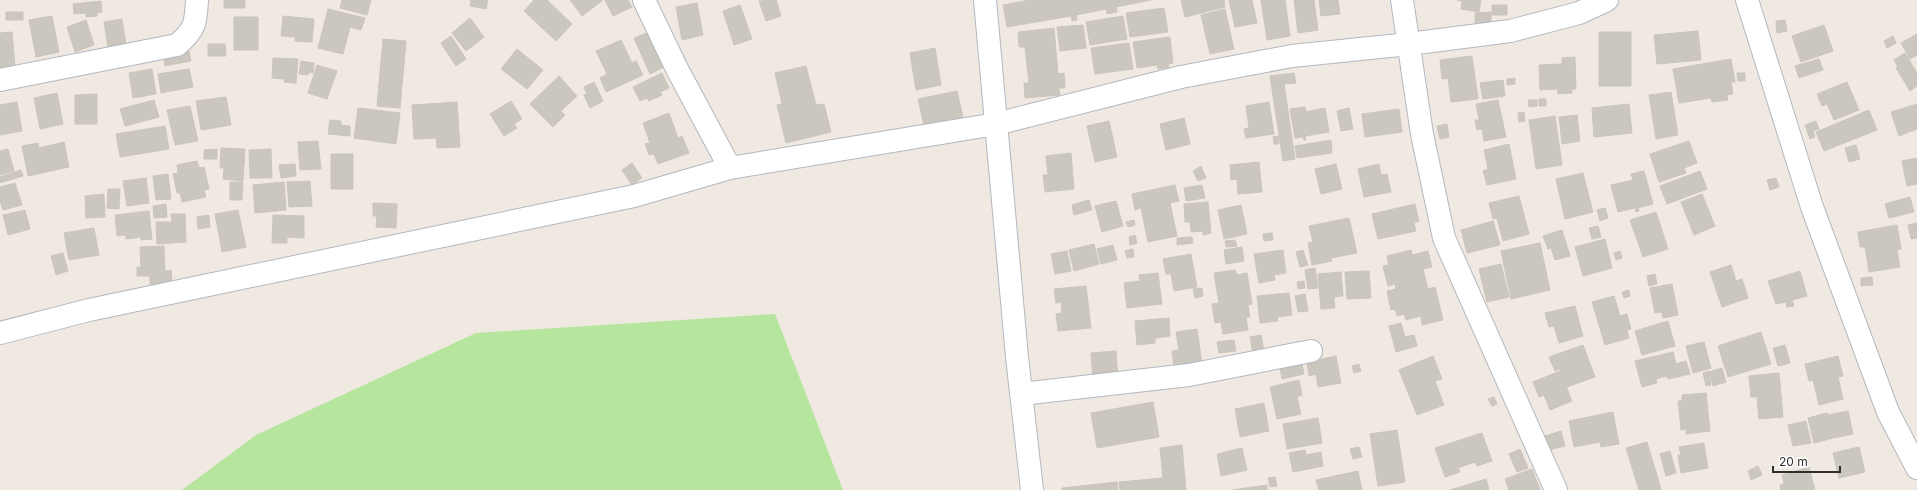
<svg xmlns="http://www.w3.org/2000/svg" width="1917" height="490" viewBox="0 0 1917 490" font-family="Inter,sans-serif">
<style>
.green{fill:#b6e59e}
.building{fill:#cbc7bf;stroke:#cbc5ba}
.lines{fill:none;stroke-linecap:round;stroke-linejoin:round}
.minor-casing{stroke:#b4b7c1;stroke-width:24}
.minor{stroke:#fff;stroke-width:22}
</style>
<rect width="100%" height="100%" fill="#efe9e1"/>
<path class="green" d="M775,314l68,176h-661l74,-55 220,-102z"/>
<path class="building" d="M224,0h21v8h-21z
M342,0h29l-4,15 -27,-7z
M471,0h17l-2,9 -16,-3z
M534,0h13l25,24 -16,17 -32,-30z
M570,0h32v1l-20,15z
M605,0h23l4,7 -19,9z
M776,0l5,16 -15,5 -7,-20z
M1030,0h121l-35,7 1,5 -10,2 -1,-5 -30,6 1,5 -5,1 -1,-5 -64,11 -4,-22z
M1181,0h43l1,7 -40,10z
M1229,0h23l5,23 -22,4z
M1261,0h24l5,36 -23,4z
M1294,0h20l4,30 -20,3z
M1319,0h19l2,14 -19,2z
M1457,0h24l-2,12 -18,-3 1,-8z
M101,1l1,11 -5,1v3l-11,1v-4l-12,1 -1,-10z
M697,3l6,32 -21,5 -6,-33z
M740,5l12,34 -18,6 -11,-34z
M1492,5h15v10h-15z
M1164,8l4,24 -38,5 -4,-24z
M328,9l37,9 -4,12 -11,-3 -7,27 -25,-6z
M1225,9l9,40 -24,5 -9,-39z
M6,12h17v8h-17z
M1491,12v11h-16v-10z
M52,16l7,36 -23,5 -7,-37z
M283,16l31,3 -2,23 -17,-1v-4l-14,-1z
M1123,16l4,23 -37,6 -4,-23z
M234,17h24v33h-24z
M470,18l14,19 -18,14 -14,-18z
M122,19l5,32 -18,3 -5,-32z
M86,20l8,25 -19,7 -8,-25z
M1785,20l2,11 -10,2 -1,-12z
M1083,25l3,23 -26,3 -3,-24z
M1824,25l9,26 -32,11 -9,-26z
M1054,28l4,46 6,-1 1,15h-6l1,7 -35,3 -1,-15h5l-4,-36h-6l-1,-15z
M1698,31l3,29 -44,4 -3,-29z
M12,32l3,35 -15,1v-35z
M649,32l15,35 -14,7 -16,-36z
M1599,32h32v54h-32z
M1917,34v21l-7,4 -9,-16z
M451,36l15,23 -10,7 -15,-23z
M1893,36l3,7 -9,5 -3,-7z
M1170,37l3,26 -5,1 1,3 -11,2 -1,-4 -20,3 -4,-26z
M383,39l23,2 -6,67 -23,-2z
M621,40l11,23 4,-2 7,14 -37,17 -6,-14 7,-4 -11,-23z
M1129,43l4,26 -38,5 -4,-26z
M208,44h17l1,12h-18z
M935,48l6,37 -25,5 -6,-37z
M517,49l26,21 -16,19 -26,-20z
M189,51l2,10 -26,5 -2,-10z
M1905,53l12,20v13l-7,5 -14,-23 2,-1 -4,-7z
M1472,56l6,43 -27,3 -3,-24 -6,1 -2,-19z
M1575,57l1,32h-4v4l-14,1 -1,-5 -17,1 -1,-25 23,-1v-6z
M273,58l25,1 -2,24 -12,-1v-3l-12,-1z
M1731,59l4,23h-4l2,12 -6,1 1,5 -16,2 -1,-4 -32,5 -6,-34z
M1819,59l4,11 -24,8 -4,-12z
M301,61l13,2 -1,10 -4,-1 -1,3 -9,-1z
M317,65l20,6 -10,28 -19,-6z
M806,66l10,39 8,-1 7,28 -45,11 -9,-38 5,-1 -7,-31z
M152,69l4,25 -23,4 -4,-25z
M189,69l4,18 -32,6 -3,-19z
M662,73l7,15 -9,4 2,3 -13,6 -2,-3 -7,3 -7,-14z
M1294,73l2,10 -12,1 11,75 -12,2 -13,-85z
M1737,73h8v8h-7z
M559,76l18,20 -16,15 4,4 -12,12 -23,-23z
M1515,78v6l-8,1v-6z
M1503,80l2,16 -22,3 -3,-16z
M594,82l9,19 -13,7 -6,-13 3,-1 -3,-7z
M1847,82l12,28 -25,10 -7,-16 -5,2 -5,-12z
M957,91l6,26 -39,8 -6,-26z
M1671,92l7,43 -22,4 -7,-44z
M57,93l6,31 -23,5 -6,-31z
M97,94v30h-22v-29z
M226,97l5,28 -30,5 -5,-29z
M1539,99h7v7h-7z
M154,100l5,17 -34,9 -5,-17z
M1498,100l8,37 -22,4 -2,-12 -5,1 -2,-10h4l-3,-16z
M1528,100h9v6l-8,1z
M511,101l11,18 -8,5 3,4 -13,8 -14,-22z
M17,102l5,29 -22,4v-30z
M457,102l3,45 -23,1 -1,-10 -22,1 -2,-34z
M1269,102l5,32 -28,4 -2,-9 5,-1 -3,-22z
M1629,104l3,29 -38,4 -2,-29z
M1917,104v25l-18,7 -8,-24z
M190,106l8,35 -23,4 -8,-35z
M1305,107l1,5 19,-4 4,24 -24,4 1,4h-2l-1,-3 -8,1 -5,-29z
M358,108l42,5 -4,31 -42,-6z
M1349,108l4,21 -12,2 -4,-20z
M1399,109l3,23 -37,5 -3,-23z
M1869,110l8,20 -53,21 -8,-19z
M1524,112l1,9 -6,1 -1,-9z
M669,113l9,25 4,-2 7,17 -31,11 -4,-10 -5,1 -4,-11 5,-1 -7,-20z
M1577,115l3,26 -18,3 -3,-27z
M1555,116l7,49 -26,4 -7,-49z
M1184,118l6,26 -24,6 -6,-26z
M330,120l11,1v4l9,1v10l-22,-2z
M1109,121l8,36 -22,5 -8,-36z
M1816,121l3,8 -6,2 2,6 -5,2 -5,-14z
M1447,124l2,13 -9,2 -3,-13z
M165,126l4,23 -49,8 -4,-23z
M1278,136l1,8h-5l-1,-7z
M1331,140l1,13 -35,5 -2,-12z
M318,141l3,28 -21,1 -2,-28z
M1689,141l8,22 -13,5 2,5 -27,9 -9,-28z
M64,142l5,25 -41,9 -6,-30 16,-3 1,5z
M1509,144l7,35 -29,6 -4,-14 5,-2 -4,-19z
M1856,145l4,14 -11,3 -4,-14z
M221,148l24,1 -2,32 -20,-2 1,-11h-4z
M8,149l6,22 -14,4v-24z
M217,149v10h-13v-9z
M271,149l1,29h-22l-1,-28z
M1071,153l3,36 -29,3 -2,-17h5l-2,-19z
M331,154h22v35h-22z
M1917,158v26l-10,2 -5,-25z
M197,161l2,7 5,-1 5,22 -5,1 2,7 -24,5 -2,-9h-3l-4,-19 5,-1 -1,-8z
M1259,162l3,30 -24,2 -1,-15 -6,1 -1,-15z
M632,163l10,15 -10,7 -10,-15z
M295,164l1,12 -15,2 -2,-13z
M1336,164l6,25 -21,5 -6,-25z
M1379,164l2,11 6,-1 4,18 -27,5 -6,-28z
M1201,166l5,12 -8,3 -5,-10z
M21,170l2,6 -23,7v-6z
M1644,171l9,33 -15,4 1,3 -3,1 -1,-4 -17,4 -7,-27 22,-5 -2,-6z
M1700,171l7,18 -40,15 -7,-18z
M1583,173l10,39 -28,7 -9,-40z
M168,174l3,25 -15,1 -3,-24z
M146,178l3,25 -22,3 -4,-25z
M1776,178l3,9 -9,3 -3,-10z
M310,181l2,25 -23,1 -2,-25z
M230,182h13l-1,18h-12z
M284,182l2,28 -31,3 -2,-28z
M15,183l7,22 -19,5 -3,-9v-14z
M1175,185l4,16 -9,2 7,33 -29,6 -7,-34 -6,2 -3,-16z
M1202,185l3,13 -19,3 -2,-13z
M108,189h12l-1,20 -12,-1z
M104,194l1,23 -19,1 -1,-22z
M1702,194l13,32 -21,9 -13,-33z
M1519,196l10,38 -26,7 -6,-23 -4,1 -4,-16z
M1910,197l4,15 -25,6 -4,-14z
M1089,200l3,10 -18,5 -2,-10z
M1116,201l7,25 -21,6 -7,-26z
M1208,202l3,31 -8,2v-4l-12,1 -1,-10h-5l-1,-18z
M373,203l24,1 -1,24 -20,-1 1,-11h-4z
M166,204l1,13 -13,1 -1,-12z
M1415,204l4,17 -5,2 2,8 -38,8 -6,-25z
M1241,205l6,29 -23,5 -6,-29z
M1605,208l3,10 -8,3 -3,-11z
M25,210l5,19 -22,6 -5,-20z
M238,210l8,37 -24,5 -7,-38z
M149,211l3,28 -11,1v-3l-15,2v-4l-9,1 -2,-21z
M1656,212l12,37 -25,8 -13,-37z
M171,214h14l1,28 -29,2 -1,-22h16z
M209,215l1,12 -12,2 -1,-12z
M273,215l31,1v22l-17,-1v6h-15z
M1349,218l8,35 -26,5 1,3 -20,4 -4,-22 5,-1 -4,-16z
M1134,220l1,5 -7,2 -2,-5z
M1493,221l7,24 -33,8 -6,-23z
M1917,223v15l-6,1 -3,-14z
M1897,225l4,24 -4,1 3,17 -31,5 -4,-25h-5l-2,-15z
M1598,226l3,11 -9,2 -3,-11z
M94,228l5,27 -30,5 -5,-27z
M1562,230l8,26 -15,4 -4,-12 -3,1 -5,-13z
M1272,233l1,7 -9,1 -1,-7z
M1135,235l2,8 -7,2 -1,-8z
M1192,237l1,6 -16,2v-7z
M1605,239l7,29 -29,8 -8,-29z
M1235,240l2,6 -11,1 -1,-6z
M1540,243l10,47 -39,9 -10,-48z
M1094,244l5,20 -25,7 -5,-21z
M1113,245l4,15 -16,4 -4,-15z
M164,246l1,25 6,-1 1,15 -22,1v-10h-13v-9h4l-1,-20z
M1242,247l2,14 -18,3 -2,-14z
M1133,249l1,8 -7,1 -2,-7z
M1283,250l3,23 -12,2 1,5 -16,3 -5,-29z
M1303,250l5,15 -8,2 -4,-15z
M1411,250l1,5 16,-4 4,16 -9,2 5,20 7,-2 8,33 -21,5 -1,-9 -15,4 -2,-6 -7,2 -2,-7 -4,1 -4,-19 9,-2 -1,-5 -7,2 -5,-20 6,-1 -2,-9z
M1067,251l4,20 -16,3 -4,-20z
M1620,251l2,7 -6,2 -2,-7z
M63,253l5,18 -12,4 -5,-19z
M1191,254l6,33 -23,4 -3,-17h-5l-3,-15z
M1501,264l8,33 -22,5 -8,-33z
M1731,265l5,16 6,-2 6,19 -26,9 -12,-35z
M1315,268l3,20 -10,1 -3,-19z
M1235,270l2,5 10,-2 5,31 -4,1 2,12h-4l2,13 -25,4 -2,-12 -6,1 -3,-19 7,-1 -5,-30z
M1369,271l2,27 -24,1 -2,-27z
M1800,271l7,25 -15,4 2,6 -7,1 -1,-5 -10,2 -8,-23z
M1341,272l2,24 -9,1 1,11 -14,1 -3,-35z
M1158,273l4,31 -35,4 -3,-25 16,-2 -1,-6z
M1655,274l2,10 -8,2 -2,-10z
M1872,277l1,8 -12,1v-8z
M1304,281l1,7 -7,1 -1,-7z
M1672,284l6,31 -15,3 -1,-6 -7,1 -5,-25z
M1086,286l5,42 -33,3 -2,-17 6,-1 -1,-11 -5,1 -2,-14z
M1202,288l1,8 -8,2 -2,-9z
M1629,290l1,6 -6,2 -2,-6z
M1289,293l3,22 -15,2 1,4 -18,2 -3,-27z
M1305,294l3,17 -10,1 -3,-16z
M1614,296l6,20 7,-2 4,15 -4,1 2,8 -24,7 -13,-43z
M1575,306l8,30 -24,7 -5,-17 -5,1 -4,-14z
M1169,318l1,18 -15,2v5l-18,2 -2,-24z
M1668,321l7,25 -33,9 -7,-24z
M1401,323l4,14 9,-2 3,11 -21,6 -7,-26z
M1197,329l5,35 -28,4 -2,-17 7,-1 -3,-18z
M1761,332l10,32 -43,13 -10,-31z
M1261,335l3,16 -11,2 -3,-16z
M1234,340l2,11 -17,2 -2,-11z
M1704,342l7,26 -18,5 -7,-27z
M1583,345l12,32 -28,10 -7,-18 -5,2 -6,-14z
M1785,345l5,18 -12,3 -5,-18z
M1116,351l2,27 -25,2 -2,-27z
M1673,352l3,12 10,-3 4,13 -22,5 -1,-3 -11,3 1,4 -15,4 -7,-26z
M1336,356l5,27 -23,4 -2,-13 -7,2 -2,-14z
M1433,356l9,23 -7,2 9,24 -27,10 -18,-45z
M1838,356l5,20 -5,1 5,22 -24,6 -6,-25 -4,1 -4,-17z
M1302,364l2,10 -22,5 -2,-11z
M1359,364l2,7 -7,2 -2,-7z
M1722,368l4,14 -13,4 -4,-14z
M1560,371l12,30 -22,9 -6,-15 -5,2 -6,-15z
M1708,371l3,14 -5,1 -3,-13z
M1779,373l4,44 -24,2 -2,-22h-6l-2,-21z
M1299,380l3,15 -5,2 4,17 -24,5 -7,-32z
M1706,393l4,38 -24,3v-5l-5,1 -3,-29h4v-6z
M1494,397l3,7 -5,2 -4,-7z
M1153,402l6,35 -62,11 -6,-35z
M1264,403l5,28 -29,6 -5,-28z
M1848,411l5,23 -19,4 -6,-23z
M1613,412l6,32 -18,3 -1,-5 -26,5 -5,-26z
M1827,413l6,25 -19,5 -6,-25z
M1318,418l4,25 -35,6 -4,-25z
M1806,421l5,22 -18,3 -5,-21z
M1397,430l8,52 -27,4 -8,-52z
M1561,431l4,15 -16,4 -4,-14z
M1482,433l10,28 -15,5 -2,-4 -17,6 2,4 -15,5 -10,-29z
M1647,442l14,47 -2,1h-20l-13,-42z
M1704,443l4,25 -27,5 -3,-18h3l-2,-8z
M1182,445l4,45h-66l-1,-8 44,-4 -3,-30z
M1359,447l3,10 -9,2 -3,-10z
M1859,447l6,25 -26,6 -6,-25z
M1242,448l5,22 -26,6 -4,-22z
M1520,449l8,19 -11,4 -8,-18z
M1305,450l1,5 15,-3 2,14 -30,6 -4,-19z
M1670,451l6,22 -10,3 -6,-22z
M1758,466l4,9 -11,5 -3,-9z
M1809,467l6,23h-34l-1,-5 4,-1 -2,-9z
M1532,469l8,21h-31l-4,-11z
M1358,471l4,19h-43l-3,-10z
M1275,477l2,9 -7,1 -2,-9z
M1486,479l3,11h-39z
M1117,482l1,8h-56v-2z
M1267,485v5h-35z"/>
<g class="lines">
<defs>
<path id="minor" d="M644,0l33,69 53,99
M985,0l32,357 15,133
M1402,0l20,134 22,104 112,252
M1747,0l65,207 76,205 29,56
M0,80l177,-35c18,-15 19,-22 20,-45
M0,333l89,-23 545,-114 96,-28 266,-44 185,-47 111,-21 117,-12 101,-13 69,-18 28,-13
M1021,394l168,-19 122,-24"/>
</defs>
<use href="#minor" class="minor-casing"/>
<use href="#minor" class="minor"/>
</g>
<path d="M1773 466v6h67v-6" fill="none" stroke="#2e2e2e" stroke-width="2"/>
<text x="1779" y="466" font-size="12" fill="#2e2e2e" stroke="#ffffff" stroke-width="3" paint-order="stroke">20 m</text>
</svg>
